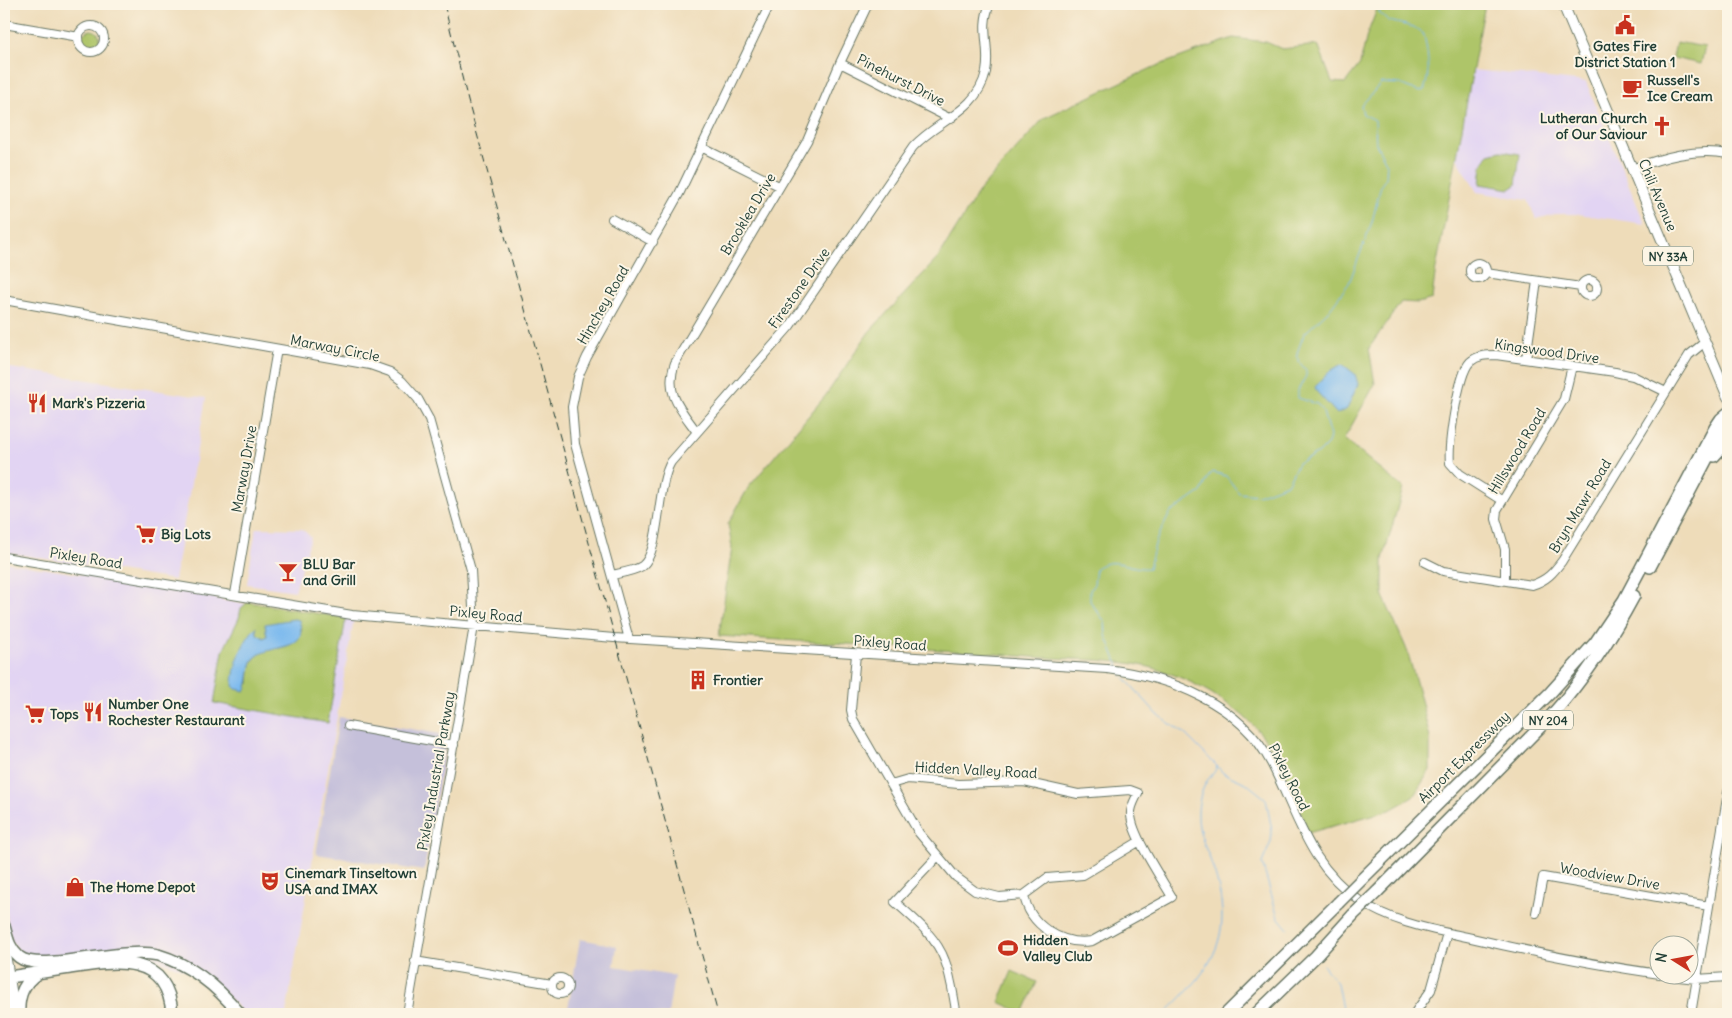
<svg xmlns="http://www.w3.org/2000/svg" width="1732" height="1018" viewBox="0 0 1732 1018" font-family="Delius,sans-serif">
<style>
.built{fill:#e2d4f3}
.industrial{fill:#c5c0da}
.green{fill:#aec569;stroke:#66814e;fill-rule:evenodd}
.water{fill:#7ab9ee;stroke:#4c7b91}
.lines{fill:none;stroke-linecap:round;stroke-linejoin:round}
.stream{stroke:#7ab9ee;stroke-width:1}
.minor-casing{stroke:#677563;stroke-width:10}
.major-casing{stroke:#677563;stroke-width:12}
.highway-casing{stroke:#677563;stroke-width:14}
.minor{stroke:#fff;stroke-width:8}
.major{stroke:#fff;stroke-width:10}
.highway{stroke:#fff;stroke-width:11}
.rail{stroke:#1f3d34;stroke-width:1;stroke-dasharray:8 4;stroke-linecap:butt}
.highway-bridge-casing{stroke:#677563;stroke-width:14;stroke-linecap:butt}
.highway-bridge{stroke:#fff;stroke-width:11}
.labels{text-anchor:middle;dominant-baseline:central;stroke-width:4;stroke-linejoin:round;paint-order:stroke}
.shield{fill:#fcf5e5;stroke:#617469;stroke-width:1}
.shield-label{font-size:12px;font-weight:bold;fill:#1f3d34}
.poi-label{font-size:14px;font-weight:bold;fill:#1f3d34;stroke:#fcf5e5;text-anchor:start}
.street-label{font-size:14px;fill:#1f3d34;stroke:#fcf5e5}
</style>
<rect width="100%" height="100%" fill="#fcf5e5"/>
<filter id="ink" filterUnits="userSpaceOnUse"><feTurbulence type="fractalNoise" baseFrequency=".02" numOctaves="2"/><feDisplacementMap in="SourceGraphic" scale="10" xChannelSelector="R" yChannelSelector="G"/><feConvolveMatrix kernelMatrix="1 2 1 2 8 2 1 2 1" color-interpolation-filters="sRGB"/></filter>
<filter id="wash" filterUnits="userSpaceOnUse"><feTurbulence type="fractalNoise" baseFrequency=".0096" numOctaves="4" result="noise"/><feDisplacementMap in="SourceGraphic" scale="20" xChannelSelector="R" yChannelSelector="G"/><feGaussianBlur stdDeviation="1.12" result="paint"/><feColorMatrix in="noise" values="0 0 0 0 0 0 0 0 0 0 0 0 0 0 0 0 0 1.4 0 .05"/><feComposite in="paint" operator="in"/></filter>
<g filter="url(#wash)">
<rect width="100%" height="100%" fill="#eedcb9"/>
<path class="built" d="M1473,70l113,12 59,142 -67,-10h-22l-20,5 -8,-19 -51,-8 -20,-34z
M4,367l202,31 -32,182 -170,-28z
M256,528l46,1 9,8 -16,54 -48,-7z
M4,562l192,31 30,8 128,17 -68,396h-42l-33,-35 -85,-30 -85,12 -20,-7 -11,-16 -6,-44z"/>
<path class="industrial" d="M339,717l108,18 -23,136 -108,-17z
M580,939l37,7 -3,20 60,10 -6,38h-101z"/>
<path class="green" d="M1379,4h106l-50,270 -3,25 -14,4 -17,-1 -32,46 6,36 -31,55 59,49 -20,71v37l24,54 14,50 9,38v32l-17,27 -23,13 -82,23c-14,-39 -27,-81 -57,-110 -23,-22 -57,-42 -88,-52 -38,-13 -90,-11 -131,-14 -104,-9 -209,-14 -313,-21l13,-89 -4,-23 20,-36 78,-93 43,-63 69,-74 42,-68 64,-72 110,-51 79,-29 33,4 16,7 36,-4 14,37 13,1 15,-19 7,-29z
M82 39a9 9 0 1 1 18 0a9 9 0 1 1-18 0Z
M1676,42l29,5 -4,17 -28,-6z
M1501,151l19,3 -4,31 -6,4 -30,-5 2,-19 7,-11z
M248,602l98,16 -18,105 -114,-20 9,-52 16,-33 2,-10zM265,625l37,3c-8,30 -36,12 -49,33 -4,5 -3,16 -4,23l-10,-28 17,-28 1,6 7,4 3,-2z
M1012,971l25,11 -14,31 -24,-11z"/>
<path class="water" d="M1342,364l13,10 3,10 -11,25 -10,5 -20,-22 -2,-5 15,-16z
M294,619l5,1c12,35 -33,22 -46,40 -5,9 -2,21 -8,31l-9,-2 -3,-3c0,-20 9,-44 23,-59l1,7 7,4 3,-2 -2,-12z"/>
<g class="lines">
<path class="stream" d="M1119,667l-13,-32 -1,-13 -15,-21v-11l4,-6 2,-16c18,-13 34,2 53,0l7,-27 14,-28 31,-21 8,-16 4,-4 13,4 13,17 19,2 29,-11 11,-21 21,-10 9,-9 2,-8 -8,-27 -5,-5 -19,-6v-8l8,-14v-6l-7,-8 -2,-9 7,-19 25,-24 20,-27 23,-61 9,-37 5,-7 1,-14 -11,-20 -1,-24 -12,-6 -2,-8 20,-23 19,1 19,8 5,-2c7,-19 4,-36 0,-55l-10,-8 -25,-6 -10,-8 3,-9
M1122,675l36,40 28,20 31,31c-2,7 -6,9 -10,15 -6,10 -9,22 -9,33 -1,19 10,37 15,54 23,68 0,101 -49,146
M1217,766l6,7 23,10 20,16 6,32 -1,11 -9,21 16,54 10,12
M1323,965l14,18 6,31"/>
</g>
</g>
<g filter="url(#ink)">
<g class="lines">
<defs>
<path id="minor" d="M4,24l75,13
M78 39a13 13 0 1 1 26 0a13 13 0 1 1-26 0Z
M840,63l111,56
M701,147l78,39
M1632,169c31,-12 63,-21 96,-15
M612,219l41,23
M1470 271a8 8 0 1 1 16 0a8 8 0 1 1-16 0Z
M1486,273l95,14
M1581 288a8 8 0 1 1 16 0a8 8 0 1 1-16 0Z
M4,300l366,65 20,7 12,9 16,18 11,20 42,151 3,56 -67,388
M1526,359l11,-78
M697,432c-17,-23 -33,-39 -22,-69l132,-222 33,-78 28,-59
M1501,500l-41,-26 -10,-11c-2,-18 8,-89 20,-101 8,-7 16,-7 26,-7l119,17 18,4 33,16
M4,557l348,58 262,23 493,31c63,8 133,34 164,94 27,52 37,102 89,138 31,21 70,28 107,36 64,15 127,28 193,37
M1425,562l18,9 89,14c15,-5 21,-12 30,-24l127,-206 16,-13
M612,575c9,-2 22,-4 30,-9 19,-14 14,-79 29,-104l119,-136 123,-179c24,-27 64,-35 73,-75 5,-25 -7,-43 4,-68
M1505,580v-31l-9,-30 1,-9 67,-111 8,-33
M235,594l42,-245
M629,639l-54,-195 -3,-37 6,-30 9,-20 92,-163 91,-190
M856,654l-5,56 2,9 66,114 37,44 19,14 24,6 25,-2 23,-17 36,-3 57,-34
M348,726l106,19
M891,784l17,-5 50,5 66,-2 54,12 52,-4 8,3c-3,7 -8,14 -7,22 1,20 30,63 41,82l-80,44c-30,5 -63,-16 -68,-46
M938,856l-43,46c19,17 41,34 50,59 6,15 8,33 11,49l4,4
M1536,913l7,-36 166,29
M415,961l137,23
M1670,976l26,3 32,-2
M552 986a8 8 0 1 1 16 0a8 8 0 1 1-16 0Z
M1414,1014l17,-24 16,-57
M1691,1014l37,-222"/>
<path id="major" d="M1563,4l165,393
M4,948l11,66
M4,999l2,15"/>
<path id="highway" d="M1714,456l10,-11 4,-1
M1650,567l59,-112 19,-32
M1361,880l189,-187 45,-50 29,-43 91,-172 6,-9 7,-6
M1377,892l174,-176c32,-36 60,-77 83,-120
M4,926c3,11 5,23 15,31 21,17 103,-11 139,-2 34,10 60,32 82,59
M9,977c20,-3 41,-6 61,-9 44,-7 98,-16 102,46
M19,1014c-1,-18 4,-31 19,-41
M1226,1014l112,-111
M1256,1014l60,-58 37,-41"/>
</defs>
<use href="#minor" class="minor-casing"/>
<use href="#major" class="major-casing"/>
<use href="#highway" class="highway-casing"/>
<use href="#minor" class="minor"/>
<use href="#major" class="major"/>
<use href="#highway" class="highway"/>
<path class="rail" d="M444,4l24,97 250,913"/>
<defs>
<path id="highway-bridge" d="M1338,903l23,-23
M1353,915l24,-23"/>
</defs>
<use href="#highway-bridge" class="highway-bridge-casing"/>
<use href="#highway-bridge" class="highway-bridge"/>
</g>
</g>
<defs>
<symbol id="civic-bare" viewBox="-9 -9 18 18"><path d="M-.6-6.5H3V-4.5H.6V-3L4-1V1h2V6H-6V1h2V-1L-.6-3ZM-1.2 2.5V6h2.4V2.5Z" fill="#c8321e" stroke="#fcf5e5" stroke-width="2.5" paint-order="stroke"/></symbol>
<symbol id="cafe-bare" viewBox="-9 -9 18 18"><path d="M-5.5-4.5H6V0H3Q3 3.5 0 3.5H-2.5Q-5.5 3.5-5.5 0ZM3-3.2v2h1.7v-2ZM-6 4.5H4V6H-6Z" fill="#c8321e" stroke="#fcf5e5" stroke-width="2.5" paint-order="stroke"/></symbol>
<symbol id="church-bare" viewBox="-9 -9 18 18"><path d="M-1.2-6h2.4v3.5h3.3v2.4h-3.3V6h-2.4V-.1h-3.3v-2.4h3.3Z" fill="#c8321e" stroke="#fcf5e5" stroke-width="2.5" paint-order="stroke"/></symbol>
<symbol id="restaurant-bare" viewBox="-9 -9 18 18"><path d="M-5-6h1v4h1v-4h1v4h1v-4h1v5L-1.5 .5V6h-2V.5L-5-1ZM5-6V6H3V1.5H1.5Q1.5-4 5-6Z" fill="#c8321e" stroke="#fcf5e5" stroke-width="2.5" paint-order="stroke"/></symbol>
<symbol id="supermarket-bare" viewBox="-9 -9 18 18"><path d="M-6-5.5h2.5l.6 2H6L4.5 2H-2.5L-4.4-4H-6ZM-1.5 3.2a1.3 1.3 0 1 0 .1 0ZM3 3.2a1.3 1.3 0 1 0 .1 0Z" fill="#c8321e" stroke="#fcf5e5" stroke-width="2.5" paint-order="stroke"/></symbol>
<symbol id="bar-bare" viewBox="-9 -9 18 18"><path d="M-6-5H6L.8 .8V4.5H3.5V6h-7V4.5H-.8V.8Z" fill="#c8321e" stroke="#fcf5e5" stroke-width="2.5" paint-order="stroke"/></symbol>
<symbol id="building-bare" viewBox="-9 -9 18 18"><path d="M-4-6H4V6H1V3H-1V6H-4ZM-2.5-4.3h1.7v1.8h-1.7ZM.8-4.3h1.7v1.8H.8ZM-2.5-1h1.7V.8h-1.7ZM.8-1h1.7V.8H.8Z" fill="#c8321e" stroke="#fcf5e5" stroke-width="2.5" paint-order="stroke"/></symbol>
<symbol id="theatre-bare" viewBox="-9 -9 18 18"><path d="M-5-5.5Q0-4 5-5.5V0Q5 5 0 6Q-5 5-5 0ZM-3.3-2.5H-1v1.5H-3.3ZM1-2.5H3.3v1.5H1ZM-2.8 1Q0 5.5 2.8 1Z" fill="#c8321e" stroke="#fcf5e5" stroke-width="2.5" paint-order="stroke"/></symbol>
<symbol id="shop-bare" viewBox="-9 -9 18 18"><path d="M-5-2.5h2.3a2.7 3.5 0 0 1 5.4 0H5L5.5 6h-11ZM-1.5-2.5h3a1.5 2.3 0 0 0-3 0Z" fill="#c8321e" stroke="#fcf5e5" stroke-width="2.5" paint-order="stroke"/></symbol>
<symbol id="stadium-bare" viewBox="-9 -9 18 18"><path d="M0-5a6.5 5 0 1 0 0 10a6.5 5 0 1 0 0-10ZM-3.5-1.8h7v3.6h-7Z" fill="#c8321e" stroke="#fcf5e5" stroke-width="2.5" paint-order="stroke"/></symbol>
</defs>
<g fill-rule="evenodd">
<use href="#civic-bare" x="1611" y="11" width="28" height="28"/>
<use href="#cafe-bare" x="1618" y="74" width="28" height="28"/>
<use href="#church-bare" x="1648" y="112" width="28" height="28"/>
<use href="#restaurant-bare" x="23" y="389" width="28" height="28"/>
<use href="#supermarket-bare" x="132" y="520" width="28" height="28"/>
<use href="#bar-bare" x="274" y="558" width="28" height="28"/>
<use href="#building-bare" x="684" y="666" width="28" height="28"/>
<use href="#restaurant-bare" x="79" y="698" width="28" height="28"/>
<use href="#supermarket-bare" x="21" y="700" width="28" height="28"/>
<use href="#theatre-bare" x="256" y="867" width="28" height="28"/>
<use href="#shop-bare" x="61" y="873" width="28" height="28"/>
<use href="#stadium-bare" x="994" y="934" width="28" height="28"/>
</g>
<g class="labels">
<g class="shield">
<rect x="1643" y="246.5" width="50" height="19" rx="4"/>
<rect x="1523" y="710.5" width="50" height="19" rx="4"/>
</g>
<g class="shield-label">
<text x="1668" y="256">NY 33A</text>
<text x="1548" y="720">NY 204</text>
</g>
<g class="poi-label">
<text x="1625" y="46" text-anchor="middle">Gates Fire<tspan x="1625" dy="16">District Station 1</tspan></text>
<text x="1647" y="80">Russell's<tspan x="1647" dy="16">Ice Cream</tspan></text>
<text x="1647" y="118" text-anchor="end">Lutheran Church<tspan x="1647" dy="16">of Our Saviour</tspan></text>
<text x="52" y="403">Mark's Pizzeria</text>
<text x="161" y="534">Big Lots</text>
<text x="303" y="564">BLU Bar<tspan x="303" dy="16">and Grill</tspan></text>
<text x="713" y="680">Frontier</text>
<text x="108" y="704">Number One<tspan x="108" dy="16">Rochester Restaurant</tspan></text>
<text x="50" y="714">Tops</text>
<text x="285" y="873">Cinemark Tinseltown<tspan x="285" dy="16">USA and IMAX</tspan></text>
<text x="90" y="887">The Home Depot</text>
<text x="1023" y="940">Hidden<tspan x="1023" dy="16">Valley Club</tspan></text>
</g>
<g class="street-label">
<text transform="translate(901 80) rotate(27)">Pinehurst Drive</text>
<text transform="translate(1658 195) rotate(67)">Chili Avenue</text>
<text transform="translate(748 214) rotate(-59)">Brooklea Drive</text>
<text transform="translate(799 288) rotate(-55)">Firestone Drive</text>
<text transform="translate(603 305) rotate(-60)">Hinchey Road</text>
<text transform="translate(335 348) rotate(11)">Marway Circle</text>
<text transform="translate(1547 351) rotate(8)">Kingswood Drive</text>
<text transform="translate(1517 451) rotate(-59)">Hillswood Road</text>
<text transform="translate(244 469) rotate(-80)">Marway Drive</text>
<text transform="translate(1580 506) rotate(-59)">Bryn Mawr Road</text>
<text transform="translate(86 558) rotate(9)">Pixley Road</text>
<text transform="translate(486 614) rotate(5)">Pixley Road</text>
<text transform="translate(890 643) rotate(4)">Pixley Road</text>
<text transform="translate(1464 757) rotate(-45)">Airport Expressway</text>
<text transform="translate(976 770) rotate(3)">Hidden Valley Road</text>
<text transform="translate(436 771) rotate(-80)">Pixley Industrial Parkway</text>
<text transform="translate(1289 777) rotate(63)">Pixley Road</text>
<text transform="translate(1610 876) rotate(10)">Woodview Drive</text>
</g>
</g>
<rect width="1732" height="1018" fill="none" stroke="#fcf5e5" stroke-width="20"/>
<g transform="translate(1674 960) rotate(281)"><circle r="24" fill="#fcf5e5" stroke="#a4ab9e"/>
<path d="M0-4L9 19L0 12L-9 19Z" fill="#c8321e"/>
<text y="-8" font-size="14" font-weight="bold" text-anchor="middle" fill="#1f3d34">N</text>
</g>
</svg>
